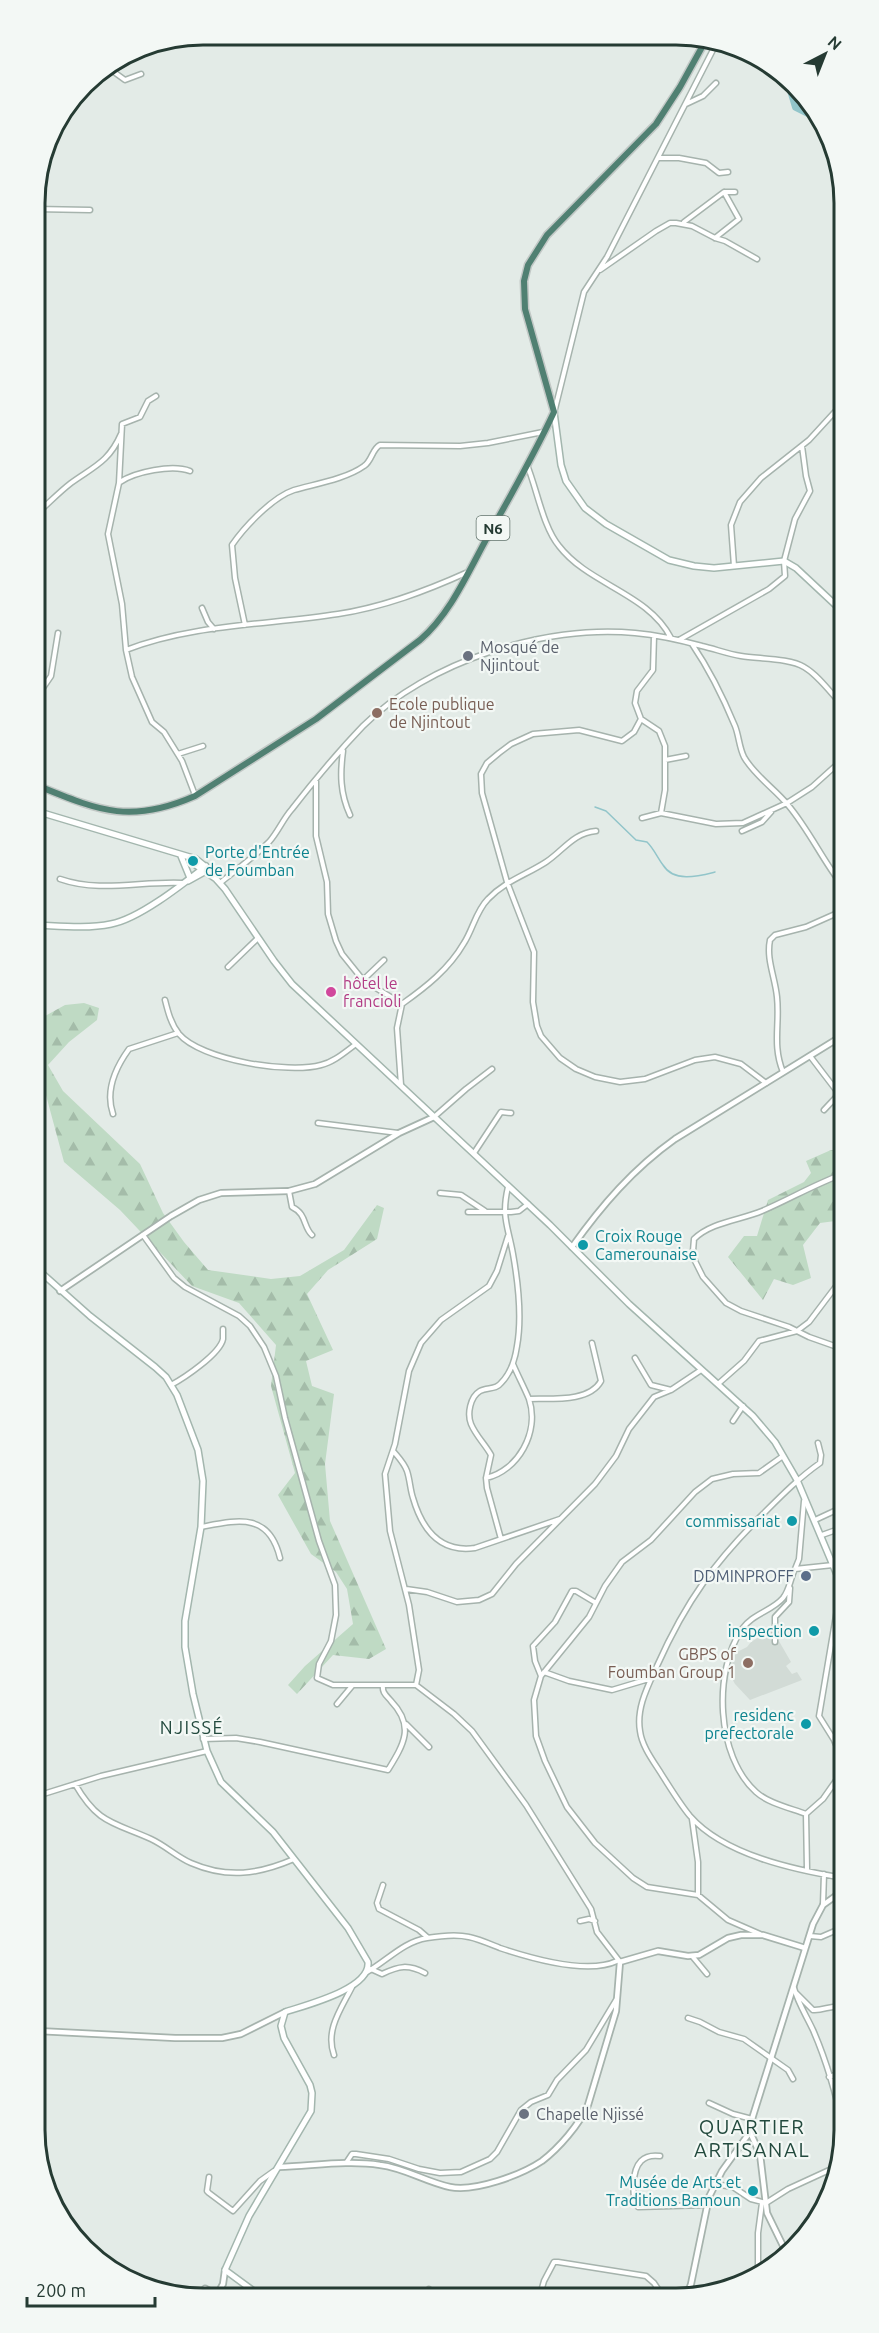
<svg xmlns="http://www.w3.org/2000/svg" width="879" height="2333" viewBox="0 0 879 2333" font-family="Ubuntu,sans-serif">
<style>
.built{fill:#d2dbd6}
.forest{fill:url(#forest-firs)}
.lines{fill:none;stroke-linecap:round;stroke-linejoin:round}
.stream{stroke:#92c5ca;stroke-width:1.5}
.river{stroke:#92c5ca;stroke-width:8}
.minor-casing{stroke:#a6b3ad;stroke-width:7}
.tertiary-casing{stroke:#a6b3ad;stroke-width:8}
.secondary-casing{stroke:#a3b6ae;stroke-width:8}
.trunk-casing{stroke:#c2c8c6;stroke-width:9}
.minor{stroke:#fff;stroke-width:4}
.tertiary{stroke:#fff;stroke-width:4.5}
.secondary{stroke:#fff;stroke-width:5}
.trunk{stroke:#508072;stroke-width:6}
.worship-dot{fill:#6b7280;stroke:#f3f8f5;stroke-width:2}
.education-dot{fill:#8d6e63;stroke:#f3f8f5;stroke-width:2}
.culture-dot{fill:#0f9aa8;stroke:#f3f8f5;stroke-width:2}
.hotel-dot{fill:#d1479c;stroke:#f3f8f5;stroke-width:2}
.service-dot{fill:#5c6f8a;stroke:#f3f8f5;stroke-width:2}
.labels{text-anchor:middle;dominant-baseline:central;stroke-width:4.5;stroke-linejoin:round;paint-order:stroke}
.shield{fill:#f3f8f5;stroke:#63746d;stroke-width:1.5}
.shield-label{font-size:15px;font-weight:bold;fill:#253b33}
.worship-label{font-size:16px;fill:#5b616d;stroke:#f3f8f5;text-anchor:start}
.education-label{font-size:16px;fill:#785e54;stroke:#f3f8f5;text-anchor:start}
.culture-label{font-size:16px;fill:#0d838f;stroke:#f3f8f5;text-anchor:end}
.hotel-label{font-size:16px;fill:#b23c85;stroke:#f3f8f5;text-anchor:start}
.service-label{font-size:16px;fill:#4e5e75;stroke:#f3f8f5;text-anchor:end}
.neighbourhood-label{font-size:18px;letter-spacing:1.5px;fill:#234a3e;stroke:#f3f8f5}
.quarter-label{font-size:20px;letter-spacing:1.5px;fill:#234a3e;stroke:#f3f8f5}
.rim{fill:none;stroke:#253b33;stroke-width:3}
</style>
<defs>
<pattern id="forest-firs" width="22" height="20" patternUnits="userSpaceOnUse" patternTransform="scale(1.5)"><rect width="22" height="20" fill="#bfdac4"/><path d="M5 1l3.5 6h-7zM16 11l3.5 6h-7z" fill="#a4bca9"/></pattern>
</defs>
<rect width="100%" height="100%" fill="#e3ebe7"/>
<path class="built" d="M772,1629l19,33 -5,4 6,8 5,-2 5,8 -52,20 -15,-16 -6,-11 4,-19 14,-7 4,-5z"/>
<path class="forest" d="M84,1003l15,5 -2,12 -28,22 -21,23 15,26 77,73 23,49 21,29 24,28 63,9 29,-3 44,-26 33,-45 7,3 -7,31 -49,31 -21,24 26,56 -27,11 6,25 22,8 -9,70 5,57 56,128 -17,10 -36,-4 -36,39 -9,-9 17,-19 48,-42 -6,-35 -11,-17 -25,-18 -33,-59 17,-22 -24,-87 5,-41 -37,-42 -47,-17 -72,-76 -56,-48 -21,-78 -7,-4v-59l29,-16z
M831,1150h12v70l-23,3 -17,22 8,33 -18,7 -19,-6 -11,21 -35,-43 16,-21h13l11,-36 36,-18 7,-9 -5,-12z"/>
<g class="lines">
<path class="stream" d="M595,807l11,4 30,29 11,2c7,7 10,15 16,23 11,18 36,11 52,7"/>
<path class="river" d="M788,80l8,27 16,8"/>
<defs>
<path id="minor" d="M107,67l18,13 16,-6
M686,104l17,-8 13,-13
M825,139l7,14
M658,158h21l27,5 13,10 9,-1
M35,209l55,1
M684,222l40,-30h11
M715,238l24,-19 -15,-27
M600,270l56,-39 14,-8h6l16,3 23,12 10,3 32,18
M555,409l29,-117 23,-35 110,-215
M527,465c10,24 16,62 32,81 30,39 89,47 112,92
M120,482c15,-10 52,-18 70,-11
M35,515c12,-10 23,-22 36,-32 22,-16 38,-21 50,-49
M734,566l-3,-41 9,-23 21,-24 48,-38 33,-36
M834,603l8,-8
M202,608l6,14 6,7
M245,625l-10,-47 -3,-33c13,-19 41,-48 62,-55 21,-6 52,-11 70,-24 8,-5 8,-17 16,-21l80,1 28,-3 55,-11
M654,636l-1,34 -16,21 -2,12 6,16 18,12 6,15v44l-4,23
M679,640l90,-51 16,-13 -1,-15 11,-42 15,-28 -4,-15 -4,-30
M692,644c17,25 31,53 43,82 4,10 4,21 9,31 10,18 31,32 44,48 21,25 34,54 54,80
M126,650l-4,-46 -14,-70 11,-51 3,-59 18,-7 8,-16 8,-5
M36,698l15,-22 7,-43
M641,719l-7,13 -12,9 -43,-11 -46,4 -22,10 -12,9 -12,10 -6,11 1,19 25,89 27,70 -1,50 4,24 4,10 19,22 16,11 19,8 25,5 25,-3 50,-19 20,-3 26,7 25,19
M343,751c-3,23 -3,42 7,64
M178,754l25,-8
M665,760l21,-4
M316,781v55l11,46 1,32 8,27 6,13 21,26 39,24
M195,795l-13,-34 -18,-29 -12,-10 -20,-45 -6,-27c67,-26 142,-25 212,-36 46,-7 88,-23 130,-42
M642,818l19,-5 55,11 27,-1 44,-20 25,-16 30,-27
M742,831l20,-9 9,-10
M60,879c40,14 81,2 122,4
M220,883c16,-13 34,-26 49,-41 9,-10 14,-23 23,-33 21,-27 47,-58 71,-83 64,-64 182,-102 272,-93 22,2 45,7 67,13 13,3 26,8 39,10 17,3 49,2 63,11 14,8 26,25 38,38
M228,967l30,-29
M363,980l21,-20
M165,1000c3,12 6,24 14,34 22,26 109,40 142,31 13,-3 24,-13 35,-21
M810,1056l29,38 -15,16
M783,1072c-11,-27 -3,-48 -6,-75 -2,-20 -11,-38 -7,-57l5,-5 31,-8 36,-16
M401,1085l-4,-57 5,-24c24,-17 47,-35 62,-61 9,-14 12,-32 24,-44 17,-18 38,-24 58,-37 18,-12 27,-29 50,-31
M113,1114c-8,-23 3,-47 16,-65l49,-16
M434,1117l32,-28 26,-20
M318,1123l80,10
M474,1153l27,-41 10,1
M843,1174c-28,10 -53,25 -81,37 -21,9 -51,11 -68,28l-1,12 2,10 8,16 23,26 15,8 48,16 20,10 34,12
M289,1191l3,16c15,7 11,20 20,28
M440,1193l21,2 24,16
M468,1212h43l8,-1 9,-7
M143,1235l31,43 11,9 54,29 11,10 14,21 12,29 9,42 34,123 16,44 1,30 -5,26 -12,23 -2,14 16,7h50
M635,1358l16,27 20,5
M718,1384l26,-23 15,-20 38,-10 12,-9 34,-45
M171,1385c13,-7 49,-31 52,-46 0,-3 0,-7 0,-10
M529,1399c20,-1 60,4 72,-18l-9,-38
M733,1421l10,-15
M818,1443l3,12 -1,8c-20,14 -37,31 -54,48 -51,50 -80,90 -109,155 -9,20 -21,42 -17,65 2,16 14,31 22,44 9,14 18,29 28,41 34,39 105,54 154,62
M394,1452c5,6 10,11 13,19 3,9 3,18 6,27 9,31 27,55 62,50l85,-29
M486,1478c32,-7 54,-46 43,-79 -5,-12 -11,-23 -16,-35
M815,1520l28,-13
M201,1527c37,-7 68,-15 79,31
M822,1535l17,-6 4,11
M501,1539l-14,-51 -1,-10 5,-23c-6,-11 -15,-19 -20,-31 -4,-10 -1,-27 9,-33 7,-4 16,-1 21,-8 10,-10 14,-23 16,-37 5,-28 1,-64 -4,-92 -5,-28 -12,-37 -5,-67
M795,1569l4,-10 5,-58
M841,1586l-22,130 15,24 10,23
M406,1589l21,3 30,10 22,-2 13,-6 24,-30 79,-80 21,-28 13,-27 25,-32 17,-7 30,-20
M775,1642v-25l14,-15 1,-14
M544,1672l25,9 43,9 40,-12
M541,1676l-6,-15 -2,-15 22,-24 17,-31h4l20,12
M416,1685l38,29 18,17 54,74 65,104 6,23 23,30
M337,1704l15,-18
M406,1724l23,23
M203,1739l33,-1 24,4 128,28c16,-26 27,-44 3,-69 -5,-6 -9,-8 -8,-16h33l3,-15 -10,-65 -19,-74 -5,-57 10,-30 14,-73 12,-28 20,-23 48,-34 8,-15 11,-35
M835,1740l9,7
M75,1784c23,40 38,38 76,55 15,7 26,18 40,24 37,16 68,11 103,-4
M37,1796l64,-20 106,-25
M806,1814c-16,-6 -38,-11 -50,-22 -40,-36 -43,-121 -14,-163 10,-15 30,-18 41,-31 7,-9 7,-19 12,-29l38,-4
M692,1819l6,43v33
M807,1869l-1,-55 17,-15 21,-30
M383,1885l-6,18 2,6 40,21 8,7
M839,1893l5,10
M823,1904l1,-30
M580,1921l9,-2 6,2
M760,1934l-32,-14 -30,-25 -51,-8 -14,-9 -38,-35 -28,-36 -22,-46 -9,-25 -2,-36 7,-24 48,-59 16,-31 17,-24 29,-22 44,-48 17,-13 21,-5 26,-1 24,-17
M810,1936l11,1 23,-10
M692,1956l15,18
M371,1969l11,5c17,-8 26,-10 43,-1
M367,1972c21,-12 36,-30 60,-34 12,-2 30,-4 42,-1 10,2 21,7 31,11 30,10 87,27 117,13
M794,1988c4,15 12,27 19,42 14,32 24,68 31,102
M795,1992l18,18c11,1 19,-6 31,-3
M688,2018l12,4 19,10 25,7 44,31 5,9
M334,2055c-9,-25 7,-46 18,-68
M829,2077l15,-5
M709,2103l24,11 19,5
M660,2156c-7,-1 -14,0 -19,5 -9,9 -10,36 -3,46l68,-2
M346,2163l6,-9h4l33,5 30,10 21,4 21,-1 29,-13 7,-7 24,-42 10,-8 17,-7 9,-15 29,-30 30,-50
M209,2177l-2,14 2,2 24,18 27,-30 14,-10
M715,2184l18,3 18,12 15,4 22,-14 50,-23
M758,2277v-44l4,-30
M179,2295h5
M198,2295l7,-7 12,6
M427,2295l2,-6
M540,2295l4,-14 10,-19h4l88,14 8,7 8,12"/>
<path id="tertiary" d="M572,1247c30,-42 61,-78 103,-108l167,-103
M60,1291l111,-75 28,-16 22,-7 68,-2 26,-7 84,-51 35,-16
M38,2031l137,7h47l19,-4 44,-22
M279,2167c34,-1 68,-7 101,-2 25,3 46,17 70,22 25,5 71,-12 92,-26 17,-13 37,-36 46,-56l28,-94 4,-49 38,-11 30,5 11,-1 29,-17 13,-3h22l42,13
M787,2254l-20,-41 -7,-59 -10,-22 2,-13 61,-195 10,-19 21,-15
M217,2295l6,-11 2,-14
M687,2295l4,-11 18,-87 13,-26 28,-39"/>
<path id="secondary" d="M554,412l7,53 5,16 19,27 21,16 63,36 25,6 20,2 70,-7 12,7 46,43
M36,811l157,47
M181,856l9,22
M196,859l15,12 4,7
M194,864l22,15 9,10 49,72 18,23 258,241 79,79 124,112 22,26 22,38 46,109
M188,881l18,-10
M36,925c24,1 51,4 75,-1 28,-5 72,-40 95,-58
M36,1268l54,48 65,51 11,10 11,18 21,55 5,31 -2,46 -16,94v26l8,47 14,57 14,31 52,50 75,96 20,34c3,27 -62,43 -83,50l-4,14 3,12 26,47 2,8 -1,18 -62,105 -24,54 34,25"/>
<path id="trunk" d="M36,785c62,25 93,40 159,11l121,-77 104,-79c31,-27 48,-68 68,-104 23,-41 46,-81 66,-124l-29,-103 -1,-28 4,-16 19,-30 109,-111 24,-37 27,-49"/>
</defs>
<use href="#minor" class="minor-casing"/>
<use href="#tertiary" class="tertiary-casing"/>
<use href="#secondary" class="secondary-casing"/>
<use href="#trunk" class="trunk-casing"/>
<use href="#minor" class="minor"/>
<use href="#tertiary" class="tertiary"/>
<use href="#secondary" class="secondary"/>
<use href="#trunk" class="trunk"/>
</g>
<g class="worship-dot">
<circle cx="468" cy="656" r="6"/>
<circle cx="524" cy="2114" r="6"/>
</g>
<g class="education-dot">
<circle cx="377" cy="713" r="6"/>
<circle cx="748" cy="1663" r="6"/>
</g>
<g class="culture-dot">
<circle cx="193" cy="861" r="6"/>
<circle cx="583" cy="1245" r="6"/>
<circle cx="792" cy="1521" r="6"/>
<circle cx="814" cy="1631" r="6"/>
<circle cx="806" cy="1724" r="6"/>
<circle cx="753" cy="2191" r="6"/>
</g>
<circle class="hotel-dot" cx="331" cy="992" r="6"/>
<circle class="service-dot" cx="806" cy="1576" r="6"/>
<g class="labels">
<rect class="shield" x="476.5" y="516" width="33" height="24" rx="4.5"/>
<g class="shield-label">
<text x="493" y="528">N6</text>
</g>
<g class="worship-label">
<text x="480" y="647">Mosqué de<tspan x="480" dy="18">Njintout</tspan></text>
<text x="536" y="2114">Chapelle Njissé</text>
</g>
<g class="education-label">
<text x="389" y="704">Ecole publique<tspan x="389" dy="18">de Njintout</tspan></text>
<text x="736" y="1654" text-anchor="end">GBPS of<tspan x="736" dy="18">Foumban Group 1</tspan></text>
</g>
<g class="culture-label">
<text x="205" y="852" text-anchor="start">Porte d'Entrée<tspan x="205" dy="18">de Foumban</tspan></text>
<text x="595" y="1236" text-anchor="start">Croix Rouge<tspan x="595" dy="18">Camerounaise</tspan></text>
<text x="780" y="1521">commissariat</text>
<text x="802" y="1631">inspection</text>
<text x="794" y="1715">residenc<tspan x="794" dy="18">prefectorale</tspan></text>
<text x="741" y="2182">Musée de Arts et<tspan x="741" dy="18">Traditions Bamoun</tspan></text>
</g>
<g class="hotel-label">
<text x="343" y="983">hôtel le<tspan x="343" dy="18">francioli</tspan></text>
</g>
<g class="service-label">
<text x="794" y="1576">DDMINPROFF</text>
</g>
<g class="neighbourhood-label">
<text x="192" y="1727">NJISSÉ</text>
</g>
<g class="quarter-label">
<text x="752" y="2126">QUARTIER<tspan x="752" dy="23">ARTISANAL</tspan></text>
</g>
</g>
<path d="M0 0H879V2333H0ZM203 45H676A158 158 0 0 1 834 203V2130A158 158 0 0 1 676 2288H203A158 158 0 0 1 45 2130V203A158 158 0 0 1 203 45Z" fill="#f3f8f5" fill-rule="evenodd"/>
<path class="rim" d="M203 45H676A158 158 0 0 1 834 203V2130A158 158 0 0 1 676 2288H203A158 158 0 0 1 45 2130V203A158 158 0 0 1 203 45Z"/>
<g transform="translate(825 54) rotate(42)" stroke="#f3f8f5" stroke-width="4.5" paint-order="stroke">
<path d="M0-4.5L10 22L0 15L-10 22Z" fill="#253b33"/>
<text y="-9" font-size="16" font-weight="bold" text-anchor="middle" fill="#253b33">N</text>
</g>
<path d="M27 2297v9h128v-9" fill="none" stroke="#253b33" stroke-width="3"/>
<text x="36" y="2297" font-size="18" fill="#253b33" stroke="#f3f8f5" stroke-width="4.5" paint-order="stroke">200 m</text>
</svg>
